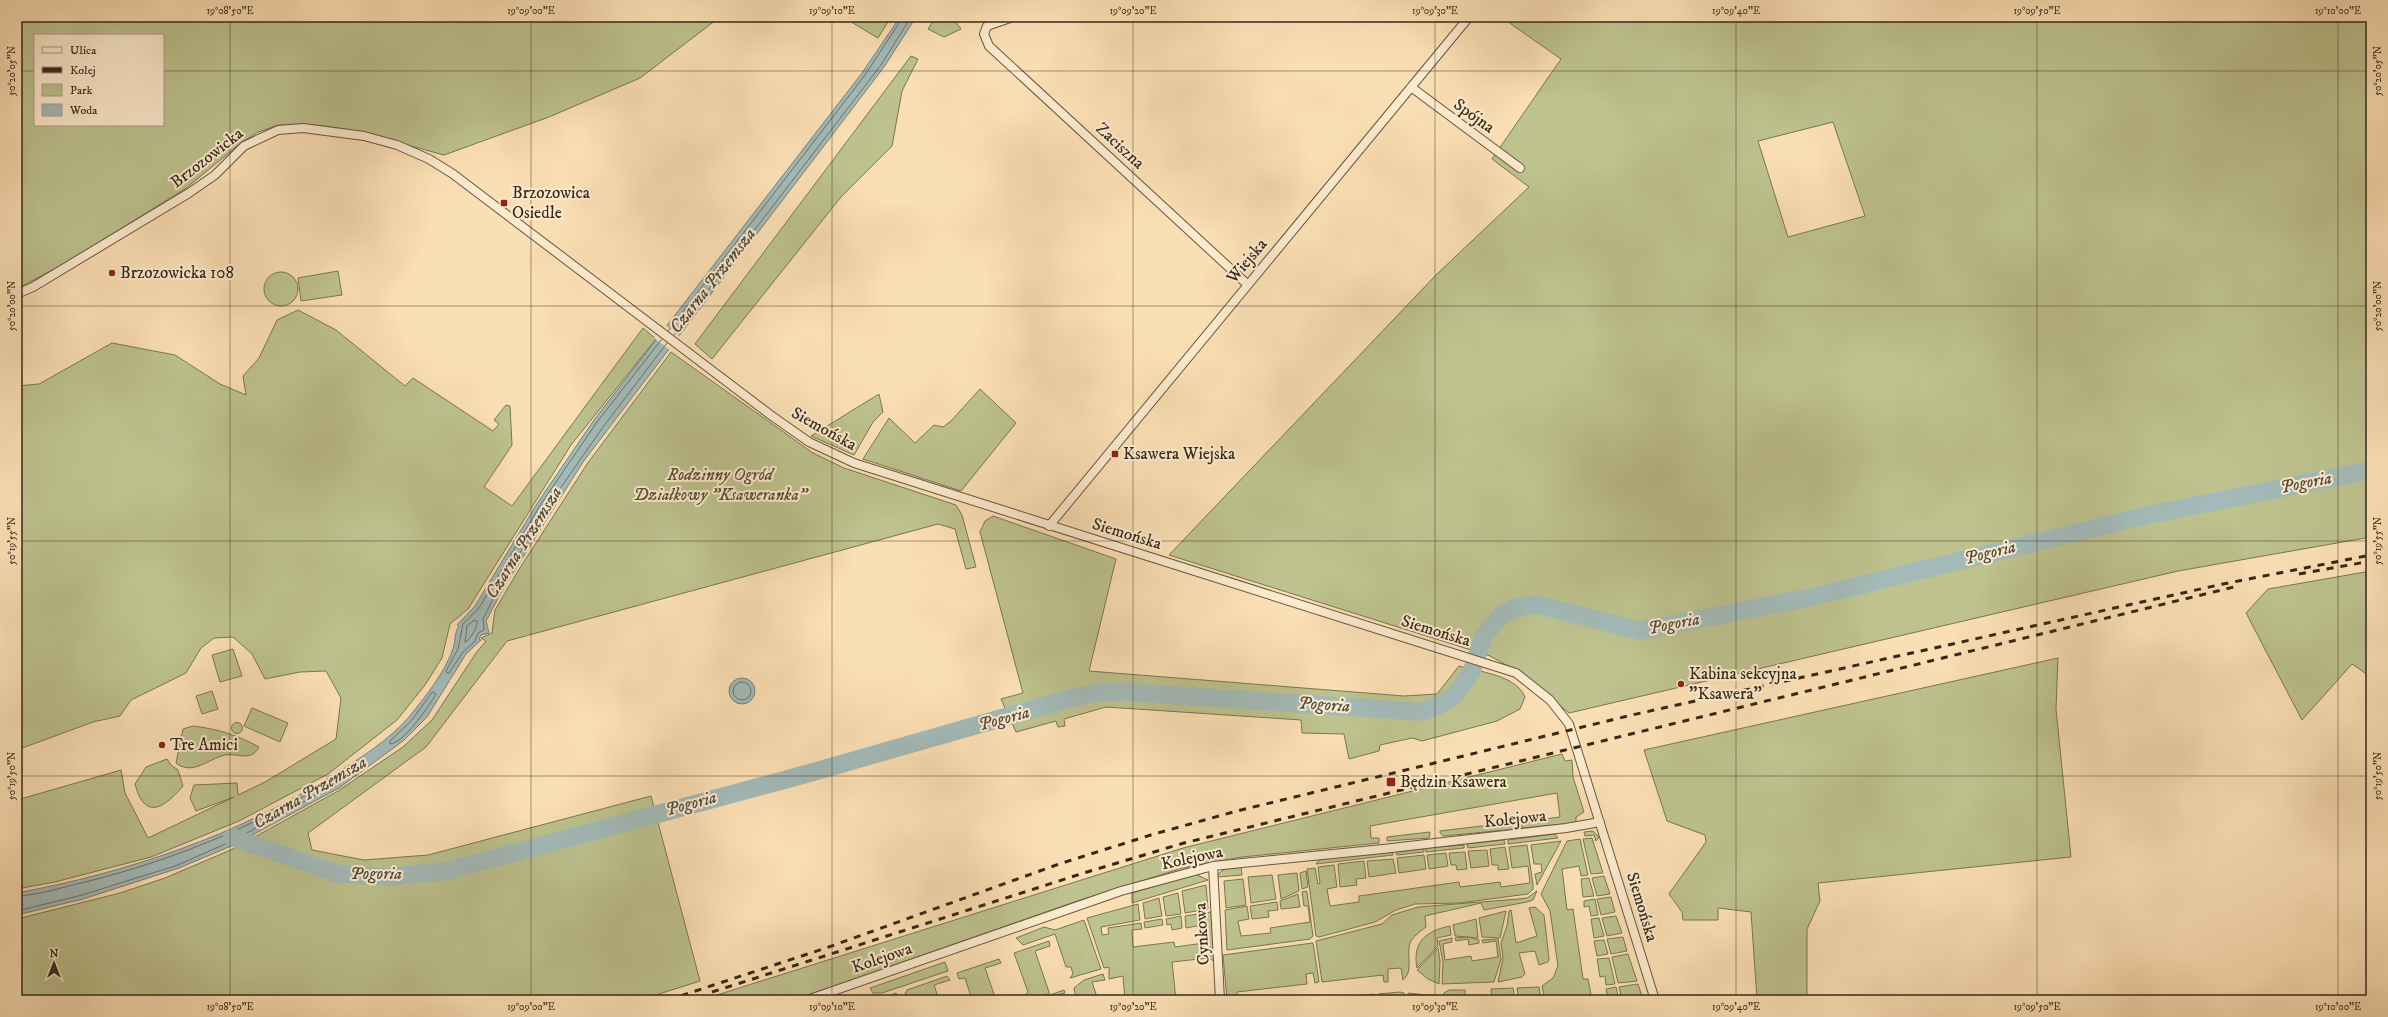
<svg xmlns="http://www.w3.org/2000/svg" width="2388" height="1017" viewBox="0 0 2388 1017" font-family="'IM FELL DW Pica',serif">
<style>
.green{fill:#bdc28e;stroke:#7a7553;fill-rule:evenodd}
.water{fill:#a3bab8;stroke:#778078}
.pier{fill:#fbdfb4}
.lines{fill:none;stroke-linecap:round;stroke-linejoin:round}
.shore{stroke:#6c7168;stroke-width:1}
.river{stroke:#a3bab8;stroke-width:18}
.minor-casing{stroke:#67563f;stroke-width:10}
.minor{stroke:#fceace;stroke-width:8}
.rail{stroke:#362818;stroke-width:3;stroke-dasharray:7 7;stroke-linecap:butt}
.ticks{fill:none;stroke:#362818;stroke-width:1;stroke-opacity:0.45}
.poi-dot{fill:#8f2418;stroke:#fceace;stroke-width:1.5}
.labels{text-anchor:middle;dominant-baseline:central;stroke-width:4;stroke-linejoin:round;paint-order:stroke}
.street-label{font-size:17px;fill:#362818;stroke:#fceace}
.poi-label{font-size:17px;fill:#362818;stroke:#fceace;text-anchor:start}
.park-label{font-size:17px;font-style:italic;fill:#584e36;stroke:#fceace}
.water-label{font-size:18px;font-style:italic;fill:#514c40;stroke:#fceace}
.neatline{fill:none;stroke:#362818;stroke-width:1.5}
.ticks-label{font-size:10px;text-anchor:middle;fill:#362818}
</style>
<rect width="100%" height="100%" fill="#fbdfb4"/>
<filter id="stains"><feTurbulence type="fractalNoise" baseFrequency=".005" numOctaves="4"/><feColorMatrix values="0 0 0 0 .2 0 0 0 0 .09 0 0 0 0 .02 0 0 0 .5 -.17"/></filter>
<radialGradient id="worn" r=".72"><stop offset=".6" stop-color="#630" stop-opacity="0"/><stop offset="1" stop-color="#630" stop-opacity=".3"/></radialGradient>
<path class="green" d="M17,17h703l-80,61 -91,39 -105,38 -88,-24 -39,-6h-38l-21,7 -17,11 -56,46 -118,73 -50,27zM35,35h128v90h-128z
M843,17h48l-13,21z
M936,17h16l9,12 -17,8 -16,-8z
M1501,17h870v520l-193,34 -609,142 -52,-42 -27,-15 -321,-101 267,-280 93,-88 -37,-28 69,-100zM1833,122l32,94 -77,21 -30,-96z
M911,56l7,3 -16,32 -10,55 -51,51 -129,162 -17,-15z
M338,271l4,24 -41,6 -3,-23z
M264 289a17 17 0 1 1 34 0a17 17 0 1 1-34 0Z
M298,310l38,20 69,56 8,-8 80,53 6,-7 -5,-4 12,-15 4,1 2,39 -28,42 28,19 131,-178 13,11 -85,106 -103,164 -18,15 -8,34 -17,27 -28,35 -69,54 -89,47 -88,36 -96,25 -38,7v-89l104,-30 4,23 23,45 86,-41 -38,14 -6,-13 4,-13 43,-2 1,12 27,-13 71,-43 5,-41 -15,-27 -26,1 -35,7 -13,-25 -19,-17 -19,1 -13,10 -15,25 -55,27 -11,16 -27,6 -76,28v-364l22,-2 73,-41 63,12 45,29 26,11 -3,-19 16,-18 18,-38z
M671,352l142,101 31,15 112,37 6,10 14,52 -10,2 -11,-40 -17,-5 -431,117 -81,106 -118,86 4,17 52,10 64,-5 223,-59 49,185 -60,19h-623v-81l103,-26 45,-15 68,-29 105,-58 65,-44 29,-27 44,-67 10,-12 -5,-3 11,-5 3,-23 23,-39 69,-107z
M980,389l36,34 -55,68 -98,-32 26,-41 26,25 19,-18 9,2 8,-6z
M879,394l4,18 -10,10 -19,33 -43,-19z
M993,516l123,43 -27,112 315,25 33,-2 22,-28c21,6 57,9 66,31l-5,12 -23,12 -75,20 -10,-3 -32,7 -1,6 -30,8 -5,-25 -42,-1 -1,-13 -195,-13 -42,12 1,7 -7,1 -2,-6 -40,11 -15,-33 22,-6 -43,-161 5,-11z
M2371,571v106l-19,-13 -50,56 -56,-107 22,-24z
M233,649l9,27 -22,6 -8,-27z
M2058,658l-2,51 15,148 -253,26 2,18 -13,28v68l-50,2 -6,-87 -33,-4v12h-35l-1,-8 -13,-18 37,-52 -1,-7 -38,-14 -23,-71z
M212,691l6,18 -16,5 -6,-18z
M252,708l36,15 -8,19 -36,-16z
M231.5 728a5.5 5.5 0 1 1 11 0a5.5 5.5 0 1 1-11 0Z
M193,726c25,3 44,9 66,21 -8,15 -21,6 -34,8 -17,4 -33,21 -49,8l7,-34z
M1562,754l3,7 7,-1 1,17 11,35 -8,5v6l-54,5 -1,-6 39,-5 -3,-24 -187,33 1,12h8v5l-137,14 -59,11 -103,32 -286,100h-93l482,-152z
M167,759l4,6 7,5 5,16c-18,21 -38,36 -48,-2l11,-17z
M1515,822l1,7 -73,7 -3,-3v-2z
M1593,831l6,6 -3,4 -2,-6 -9,1 -1,-4z
M1430,832l-1,6 -42,3v-4z
M1555,834l3,4 -50,6v-4z
M1592,838l11,35 -12,1 -8,-35z
M1580,839l8,36 -7,1 -2,-10 -17,3 5,41 6,-1 10,70h5l4,21h-47l-3,-14 11,-8 5,-12 -8,-55 -9,-17 26,-53z
M1504,840l1,4 -37,4 -1,-4z
M1561,841l-24,44 -2,-11 7,-2 -1,-8h-7l-3,-19z
M1464,845v3l-38,4v-4z
M1527,845l6,39v5l-5,5 -69,9 -44,1 -19,6 -21,12 -56,15 -3,-1 -9,-67 8,-1 3,16 2,-1 -2,-16 16,-2 3,22 -10,2 3,17 29,-4v-6l100,-14 1,5 40,-5 1,5 29,-4 -2,-17 -16,2 -3,-21z
M1505,847l4,22 -11,1v-5h-6l-2,-16z
M1424,849v3l-27,3 -1,-3z
M1487,850l2,16 -18,2 -3,-17z
M1392,852l1,3 -77,9 4,-5z
M1465,852l2,17 -10,1 -1,-5h-5l-2,-12z
M1446,853l2,13 -19,3 -2,-14z
M1424,855l2,14 -27,4 -2,-15z
M1393,859l3,14 -27,4 -2,-16z
M1364,861l2,17 -10,1 1,6 -17,2 -2,-23z
M1241,867l1,8 -24,2v-3l7,-5z
M1306,871l2,16 -6,2 -2,-16z
M1297,873l2,18 -18,8 -3,-24z
M1195,874l13,6 -76,23v-10z
M1272,875l4,24 -25,4 -3,-26z
M1604,876l6,18 -13,2 -5,-18z
M1589,878l5,18 -11,1 -2,-18z
M1243,879l3,26 -20,3 -2,-27z
M1206,885l2,24 -23,4 -3,-22z
M1306,891l1,1 6,44 -3,3 -83,11 -2,-40 22,-4 2,13 -11,2 3,15 30,-3 -1,-5 40,-6 -2,-16h-4l-2,-14z
M1537,891l-4,9 -6,2 -43,8 -3,-7 -56,13 1,11c-6,5 -13,9 -16,16 -4,12 4,28 -7,37l-2,-12 -13,1v13h-4l-1,-7 -61,7 -6,-41 66,-17 10,-9 26,-8 100,-8 9,-1z
M1178,893l3,21 -15,2 -3,-19z
M1298,894l2,13 -19,2 -1,-8z
M1611,897l4,15 -14,3 -4,-16z
M1159,898l3,18 -17,3 -2,-16z
M1595,899l3,16 -7,1 -2,-10 -5,1v-6z
M1277,902l1,8 -10,1 1,6 -17,2 -2,-13z
M1138,904l2,16 -39,7 1,8 7,-1 -1,-6 33,-5 1,6 -10,1 1,17 41,-5 1,5 29,-4 -2,-18 -16,3 -1,-12 26,-4 4,50 -6,-4 -37,4 4,38h-51l-2,-24 -14,3v-12l-5,1 -17,-50z
M1535,907l9,8 5,44 -1,3 -9,3 -4,-14 -16,2 6,21 -3,3 -24,5 5,-24 -2,-15 6,-17 2,-15 2,-1 5,33 21,-7 -8,-28z
M1506,911l-6,27 -18,-1 -3,-19z
M1181,916l1,12 -10,2 -1,-6 -4,1 -1,-6z
M1616,916l6,17 -15,3 -5,-18z
M1599,918l5,18 -10,2 -3,-19z
M1162,919l1,6 -18,3 -1,-6z
M1476,919l2,19 -23,-2 -2,-11z
M1084,920l17,49 -31,9 3,-4 -2,-7h-5l-11,-33 -32,11 -7,-7 28,-11 11,3z
M1450,926l1,9 -14,3 1,8 -21,22c-5,-26 9,-37 33,-42z
M1468,937l11,3v3l-10,2 -1,-6 -12,2 -1,-3z
M1623,937l4,14 -16,3 -4,-15z
M1452,938v4l-9,2 2,16 26,-4 1,5 26,-4 -2,-16 -13,2 -1,-3 16,-1 3,20 -7,23 -52,2 1,-22 -4,-21z
M1604,940l4,14 -11,2 -3,-15z
M1049,941l1,5 -15,5 15,44 14,-5 1,3 -14,4 -4,-3 -17,6h-6l-1,-3 5,-5 -14,-39z
M1313,943l6,39 -4,1 -2,-10 -7,1 1,10 -70,8v7h-10l-4,-44z
M1438,948l2,13 -1,23 -11,-5 -11,-9z
M1628,954l9,27 -19,2 -6,-26z
M1609,958l6,26 -9,1 -1,-9 -5,1 -3,-18z
M999,959l2,4 -16,5 11,32h-24l-7,-22 -6,1 -2,-6z
M945,962l3,9 -66,22h-9l-3,-5z
M1103,974l2,6 -13,2 6,18h-17l-2,-3 -3,1 -2,-10 10,-8z
M947,976l3,4 -16,5 5,15h-32l-2,-6 2,-4z
M1638,984l5,16h-21l-3,-13z
M1539,987l2,13h-22l-2,-12z
M1616,987l3,13h-11l-2,-11z
M1513,988l2,12h-23l-1,-11z
M1449,990h16v10h-23l2,-7z
M1400,992l4,1 1,7h-26l-1,-6z
M896,993l4,4 -9,3h-13z
M1408,993l28,3 1,4h-28z
M1374,994l1,6h-26l-1,-3z"/>
<path class="water" d="M900,17h16l-32,50 -301,395 -79,125 -18,34 3,12 -8,2 -2,4 2,1 -15,14 -39,63 -24,24 -64,47 -103,56 -57,24 -96,31 -66,16v-22c112,-21 218,-57 315,-117 27,-17 56,-35 77,-59 16,-20 35,-43 44,-68 3,-8 1,-16 6,-23l-2,-1 18,-19 63,-104 56,-82 268,-347z
M729 691a13 13 0 1 1 26 0a13 13 0 1 1-26 0Z"/>
<path class="pier" d="M665,325l15,11 -10,14 -16,-12z"/>
<g class="lines">
<path class="shore" d="M668,331l197,-256 38,-58
M674,335l207,-270 30,-48
M662,339l-65,83 -56,82 -62,104 -16,16 -5,25 -12,22 1,2h2l14,-21 12,-11 3,-8 6,-3 -1,-11 17,-34 57,-92 46,-66 64,-84
M475,620l2,1c1,6 -7,19 -12,21l2,-16z
M733 691a9 9 0 1 1 18 0a9 9 0 1 1-18 0Z
M433,692l3,2c-7,12 -32,49 -46,50v-3l21,-20z
M17,896c23,-1 46,-9 68,-14 95,-23 183,-62 266,-113l3,1 -18,14 -102,56 -56,25 -96,30 -65,16"/>
<path class="river" d="M232,837l106,37 50,3 59,-6 352,-95 273,-78 26,-5 27,-1 298,20 21,-9 13,-10 14,-20 13,-37 17,-21 15,-7 19,-4 105,27 172,-34 332,-81 227,-46"/>
<defs>
<path id="minor" d="M1013,17l-26,9 -3,8 5,12 258,238
M1411,87l109,81
M17,294l16,-7 156,-94 26,-18 29,-29 34,-16 25,-2 61,8 33,9 32,14 24,15 319,242 37,26 45,21 662,210 34,27 19,24 86,276
M1049,526l420,-509
M1213,866l7,134
M807,1000l314,-109 92,-25 170,-17 183,-21 34,-6"/>
</defs>
<use href="#minor" class="minor-casing"/>
<use href="#minor" class="minor"/>
<path class="rail" d="M2299,574l67,-12
M712,992l375,-120 97,-29 1054,-257
M668,1000l158,-52 233,-84 95,-30 83,-23 395,-96 591,-131 148,-29"/>
</g>
<path class="ticks" d="M230,17v983M531,17v983M832,17v983M1133,17v983M1435,17v983M1736,17v983M2037,17v983M2338,17v983M17,71h18M163,71h2208M17,306h2354M17,541h2354M17,776h2354"/>
<g class="poi-dot">
<rect x="500" y="199" width="8" height="8" rx="2"/>
<circle cx="112" cy="273" r="4"/>
<rect x="1111" y="450" width="8" height="8" rx="2"/>
<circle cx="1681" cy="684" r="4"/>
<circle cx="162" cy="745" r="4"/>
<rect x="1386" y="777" width="10" height="10" rx="2"/>
</g>
<g class="labels">
<g class="street-label">
<text transform="translate(1474 116) rotate(36)">Spójna</text>
<text transform="translate(1120 146) rotate(43)">Zaciszna</text>
<text transform="translate(207 158) rotate(-38)">Brzozowicka</text>
<text transform="translate(1247 261) rotate(-50)">Wiejska</text>
<text transform="translate(824 429) rotate(29)">Siemońska</text>
<text transform="translate(1127 534) rotate(17)">Siemońska</text>
<text transform="translate(1436 631) rotate(17)">Siemońska</text>
<text transform="translate(1515 819) rotate(-6)">Kolejowa</text>
<text transform="translate(1192 858) rotate(-12)">Kolejowa</text>
<text transform="translate(1642 907) rotate(73)">Siemońska</text>
<text transform="translate(1202 934) rotate(-93)">Cynkowa</text>
<text transform="translate(882 958) rotate(-19)">Kolejowa</text>
</g>
<g class="poi-label">
<text x="512" y="193">Brzozowica<tspan x="512" dy="20">Osiedle</tspan></text>
<text x="120" y="273">Brzozowicka 108</text>
<text x="1123" y="454">Ksawera Wiejska</text>
<text x="1689" y="674">Kabina sekcyjna<tspan x="1689" dy="20">"Ksawera"</tspan></text>
<text x="170" y="745">Tre Amici</text>
<text x="1400" y="782">Będzin Ksawera</text>
</g>
<g class="park-label">
<text x="720" y="475">Rodzinny Ogród<tspan x="720" dy="20">Działkowy "Ksaweranka"</tspan></text>
</g>
<g class="water-label">
<text transform="translate(713 281) rotate(-52)">Czarna Przemsza</text>
<text transform="translate(2306 483) rotate(-11)">Pogoria</text>
<text transform="translate(524 543) rotate(-58)">Czarna Przemsza</text>
<text transform="translate(1990 553) rotate(-14)">Pogoria</text>
<text transform="translate(1674 624) rotate(-11)">Pogoria</text>
<text transform="translate(1324 705) rotate(4)">Pogoria</text>
<text transform="translate(1004 719) rotate(-15)">Pogoria</text>
<text transform="translate(310 793) rotate(-30)">Czarna Przemsza</text>
<text transform="translate(691 804) rotate(-15)">Pogoria</text>
<text x="376" y="874">Pogoria</text>
</g>
</g>
<rect width="2388" height="1017" fill="none" stroke="#fbdfb4" stroke-width="44"/>
<rect x="34" y="34" width="130" height="92" fill="#fceace" stroke="#ad9c85"/>
<rect x="42" y="47" width="20" height="6" fill="#fceace" stroke="#ad9c85"/>
<text x="70" y="54" font-size="12" fill="#362818">Ulica</text>
<rect x="42" y="67" width="20" height="6" fill="#362818" stroke="#ad9c85"/>
<text x="70" y="74" font-size="12" fill="#362818">Kolej</text>
<rect x="42" y="84" width="20" height="12" fill="#bdc28e" stroke="#ad9c85"/>
<text x="70" y="94" font-size="12" fill="#362818">Park</text>
<rect x="42" y="104" width="20" height="12" fill="#a3bab8" stroke="#ad9c85"/>
<text x="70" y="114" font-size="12" fill="#362818">Woda</text>
<g transform="translate(54 963)" stroke="#fceace" stroke-width="3" paint-order="stroke">
<path d="M0-3L7 15L0 10L-7 15Z" fill="#362818"/>
<text y="-6" font-size="11" font-weight="bold" text-anchor="middle" fill="#362818">N</text>
</g>
<rect x="22" y="22" width="2344" height="973" class="neatline"/>
<g class="ticks-label">
<text x="230" y="14">19°08'50"E</text>
<text x="531" y="14">19°09'00"E</text>
<text x="832" y="14">19°09'10"E</text>
<text x="1133" y="14">19°09'20"E</text>
<text x="1435" y="14">19°09'30"E</text>
<text x="1736" y="14">19°09'40"E</text>
<text x="2037" y="14">19°09'50"E</text>
<text x="2338" y="14">19°10'00"E</text>
<text transform="translate(11 71) rotate(-90)" y="4">50°20'05"N</text>
<text transform="translate(2377 71) rotate(-90)" y="4">50°20'05"N</text>
<text transform="translate(11 306) rotate(-90)" y="4">50°20'00"N</text>
<text transform="translate(2377 306) rotate(-90)" y="4">50°20'00"N</text>
<text transform="translate(11 541) rotate(-90)" y="4">50°19'55"N</text>
<text transform="translate(2377 541) rotate(-90)" y="4">50°19'55"N</text>
<text transform="translate(11 776) rotate(-90)" y="4">50°19'50"N</text>
<text transform="translate(2377 776) rotate(-90)" y="4">50°19'50"N</text>
<text x="230" y="1010">19°08'50"E</text>
<text x="531" y="1010">19°09'00"E</text>
<text x="832" y="1010">19°09'10"E</text>
<text x="1133" y="1010">19°09'20"E</text>
<text x="1435" y="1010">19°09'30"E</text>
<text x="1736" y="1010">19°09'40"E</text>
<text x="2037" y="1010">19°09'50"E</text>
<text x="2338" y="1010">19°10'00"E</text>
</g>
<rect width="100%" height="100%" filter="url(#stains)"/>
<rect width="100%" height="100%" fill="url(#worn)"/>
</svg>
